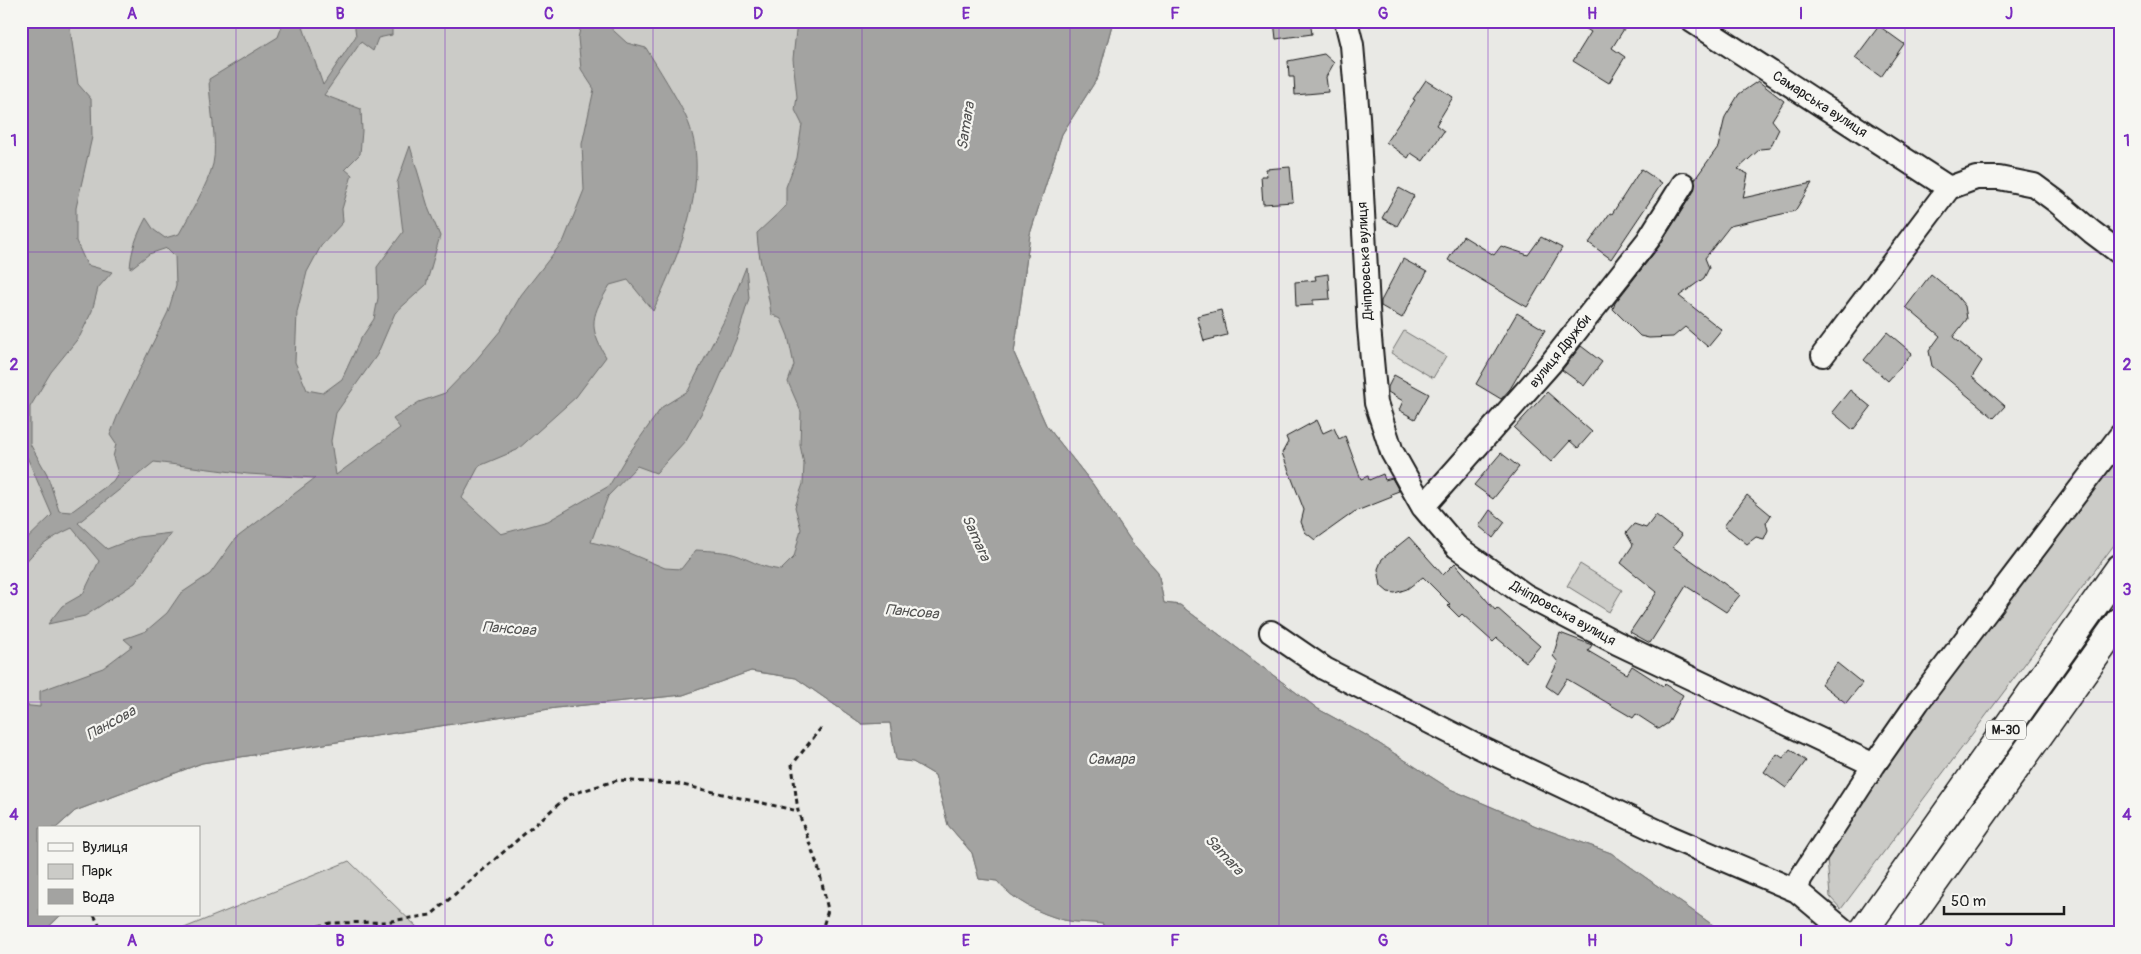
<svg xmlns="http://www.w3.org/2000/svg" width="2141" height="954" viewBox="0 0 2141 954" font-family="Pangolin,sans-serif">
<style>
.green{fill:#cbcbc7;stroke:#747472}
.water{fill:#a3a3a1;stroke:#6d6d6c}
.building{fill:#b6b6b3;stroke:#1c1c1c}
.lines{fill:none;stroke-linecap:round;stroke-linejoin:round}
.minor-casing{stroke:#1c1c1c;stroke-width:26}
.highway-casing{stroke:#1c1c1c;stroke-width:31}
.path{stroke:#1c1c1c;stroke-width:3;stroke-dasharray:5 4;stroke-linecap:butt}
.minor{stroke:#f6f6f2;stroke-width:22}
.highway{stroke:#f6f6f2;stroke-width:28}
.grid{fill:none;stroke:#7b2cbf;stroke-width:1;stroke-opacity:0.55}
.labels{text-anchor:middle;dominant-baseline:central;stroke-width:4.5;stroke-linejoin:round;paint-order:stroke}
.shield{fill:#f6f6f2;stroke:#5d5d5c;stroke-width:1}
.shield-label{font-size:12px;font-weight:bold;fill:#1c1c1c}
.street-label{font-size:14px;fill:#1c1c1c;stroke:#f6f6f2}
.water-label{font-size:15px;font-style:italic;fill:#525251;stroke:#f6f6f2}
.neatline{fill:none;stroke:#7b2cbf;stroke-width:2}
.grid-label{font-size:16px;text-anchor:middle;font-weight:bold;fill:#7b2cbf}
</style>
<rect width="100%" height="100%" fill="#e9e9e5"/>
<filter id="ink" filterUnits="userSpaceOnUse"><feTurbulence type="fractalNoise" baseFrequency=".02" numOctaves="2"/><feDisplacementMap in="SourceGraphic" scale="10" xChannelSelector="R" yChannelSelector="G"/><feConvolveMatrix kernelMatrix="1 2 1 2 8 2 1 2 1" color-interpolation-filters="sRGB"/></filter>
<g filter="url(#ink)">
<path class="green" d="M21,21h1092l-15,56 -36,57 -32,100 -16,119 32,72 46,58 41,61 25,28 6,31 16,2 138,104 46,25 86,55 86,37 75,27 113,80h-620l-1,-9c-12,-2 -27,-1 -39,-4 -25,-7 -50,-19 -67,-39l-18,-2 -7,-26 -24,-28 -13,-50 -22,-13 -17,-2 -6,-37 -28,1 -66,-46 -45,-7 -68,24 -127,13 -354,55 -127,48 -19,17h-17v87h22l-19,18h-21z
M1404,331l42,25 -13,22 -42,-25z
M2120,454v83l-279,372 -11,-12 -3,-40 36,-65z
M1580,564l42,26 -13,22 -42,-26z
M349,861l74,72h-251z"/>
<path class="water" d="M21,21h48l9,63 13,15 1,38 -16,71v33l11,24 25,7 -14,16 -6,23 -12,25 -29,36 -21,35v37l17,30 12,37 12,1 42,-31 5,-8 -5,-16 3,-13 -6,-9 9,-23 49,-100 8,-27 -1,-29 -8,-8 -18,6 -19,15c1,-19 7,-34 16,-51l8,12 11,8 14,-4c10,-18 29,-50 34,-70 5,-21 -4,-61 -4,-85l69,-42 6,-16h17l22,64 33,-49 -2,-15h38v14l-14,3 -5,13 -12,-9 -37,53 37,14 1,22 -2,23 -15,15 7,6 -10,34 1,13 -22,24 -14,26 -10,40 -2,50 12,28 16,3 19,-14 18,-39 14,-21 4,-21 -1,-31 26,-35 -6,-49 13,-37 19,64 11,26 -14,49 -31,28 -18,42 -41,58 -5,28 5,34 64,-47 -7,-9 26,-17 26,-9 26,-27 30,-36 20,-35 43,-55 20,-50 -2,-46 12,-55 -13,-20 -3,-31 4,-17h21l24,22 19,5c14,23 29,46 40,69 28,60 -8,139 -33,194l-25,-31 -18,5c-18,30 -23,40 -4,72l-30,40 -59,53 -38,16 -17,32 39,36 47,-13 61,-35 16,-27 37,-52 26,-16 39,-76 19,-48 3,31 -11,37 -25,58 -27,47 -30,33 -19,-7 -29,30 -17,46 28,7 46,19 16,1 15,-19c15,1 30,1 43,6 17,7 22,11 42,14l13,-13 7,-28 -6,-22 8,-23 1,-20 -4,-19 1,-33 -13,-30 6,-17 -6,-29 -7,-17 -10,-5c-3,-27 -13,-53 -14,-81l29,-27v-19l11,-29 5,-34 -7,-14 2,-13 -4,-38 4,-38h316l-15,56 -36,57 -32,100 -16,119 32,72 46,58 41,61 25,28 6,31 16,2 138,104 46,25 86,55 86,37 75,27 113,80h-620l-1,-9c-13,-2 -27,-1 -39,-4 -26,-7 -50,-19 -67,-39l-18,-2 -7,-26 -24,-28 -13,-50 -22,-13 -17,-2 -6,-37 -28,1 -66,-46 -45,-7 -68,24 -127,13 -354,55 -127,48 -19,17h-17v87h22l-19,18h-21v-228l19,2v-16l63,-23 29,-22 -8,-7 22,-8 21,-18 13,-19 30,-20 25,-35 80,-61 -67,-4 -94,-12 -76,61 29,26 31,-12 33,-4 -36,50 -50,33 -37,8 14,-18 21,-12 16,-33 -27,-33c-22,10 -37,21 -51,40v-23l31,-30 -25,-58 -6,3z"/>
<path class="building" d="M1274,21h36l2,13 -36,5z
M1574,21h55l-17,27 13,9 -16,26 -36,-22 18,-29z
M1879,26l25,18 -23,33 -26,-19z
M1324,54l10,9 -8,14 2,15 -33,3 -1,-18h-5l-1,-16z
M1426,80l27,17 -17,28 8,6 -21,30 -12,-8 -3,5 -22,-16 29,-42 -2,-1z
M1758,81l26,20 -12,19 7,9 -9,19 -10,1 -22,20 10,5 -5,24 69,-15 -17,28 -65,15 -25,32 4,10 -5,10 -25,18 43,34 -14,17 -23,-20 -12,10 -24,1 -9,-2 -27,-27 2,-6 43,-55 36,-57 1,-12 23,-32 7,-30 14,-23z
M1290,167l3,35 -30,2 -2,-28h6l-1,-7z
M1641,169l21,14 -51,76 -22,-16 21,-30 2,1z
M1399,188l15,8 -17,30 -15,-8z
M1463,236l31,19 7,-9 27,9 13,-18 21,11 -35,59 -79,-47z
M1403,259l24,13 -25,46 -21,-12v-5z
M1328,274l2,25 -17,1v5l-17,1 -1,-24 21,-2 -1,-4z
M1931,274l25,21 9,11 2,13 -14,18 29,24 -10,16 33,29 -11,12 -62,-52 -3,-15 11,-15 -34,-29z
M1221,310l6,25 -23,6 -7,-25z
M1517,313l28,17 -35,59 -9,10 -25,-15z
M1887,332l25,21 -24,28 -24,-21z
M1581,346l21,16 -18,24 -22,-16z
M1394,375l35,19 -14,25 -16,-9 4,-9 -15,-9v-5z
M1850,390l21,17 -18,23 -21,-18z
M1547,392l45,40 -14,16 -8,-7 -19,21 -37,-34z
M1317,420l6,13 11,-5 5,11 6,-3 16,43 7,-3 1,4 14,-6 2,6 7,-2 7,13 -8,3 1,3 -38,15 -39,28 -10,-8 -4,-10 3,-12 -22,-57 6,-11 -2,-5z
M1501,453l18,14 -26,32 -19,-14z
M1747,495l24,20 -5,8 2,7 -4,9 -8,-2 -9,7 -23,-18z
M1490,510l15,12 -12,16 -14,-12z
M1656,515l26,20 -9,12 67,48 -14,17 -40,-26 -36,57 -20,-11 27,-40 -36,-29 12,-18 -7,-12 8,-9 12,4z
M1409,537l34,38 12,-12 40,47 2,-2 43,38 -14,16 -29,-24 -4,4 -31,-28 -3,3 -11,-11 2,-2 -27,-27 -16,12 -12,4 -7,-1 -7,-6 -3,-17 4,-10z
M1560,633l32,12 -4,6 39,23 5,-8 31,20 2,-2 18,11 -15,28 -9,6 -23,-15 -3,4 -66,-39 -10,15 -11,-8 12,-24 -5,-6z
M1837,663l25,20 -16,20 -25,-19z
M1790,749l16,12 -20,27 -22,-16 13,-18 6,4z"/>
<g class="lines">
<defs>
<path id="minor" d="M1346,21l6,24 6,72 11,210 7,76 16,49 31,55 34,40 68,48 92,48 257,122
M1692,21l257,167
M1823,355l126,-167 27,-10h23l35,7 23,17 35,30 28,21
M1423,507l128,-144 97,-123 35,-56
M1271,632l54,37 152,77 193,91 127,54 50,42
M1797,891l3,-12 74,-114 44,-63 202,-266"/>
<path id="highway" d="M1862,933l258,-365
M1898,933l222,-312"/>
</defs>
<use href="#minor" class="minor-casing"/>
<use href="#highway" class="highway-casing"/>
<path class="path" d="M94,915l9,18
M292,933l39,-10 53,-1 47,-7 138,-120 49,-15 60,4 120,27
M821,933l7,-23 -9,-40 -21,-59 -6,-46 29,-37
M1008,933l2,-7"/>
<use href="#minor" class="minor"/>
<use href="#highway" class="highway"/>
</g>
</g>
<path class="grid" d="M236,21v912M445,21v912M653,21v912M862,21v912M1070,21v912M1279,21v912M1488,21v912M1696,21v912M1905,21v912M21,252h2099M21,477h2099M21,702h2099"/>
<g class="labels">
<rect class="shield" x="1986" y="720.5" width="40" height="19" rx="4"/>
<g class="shield-label">
<text x="2006" y="730">М-30</text>
</g>
<g class="street-label">
<text transform="translate(1820 104) rotate(33)">Самарська вулиця</text>
<text transform="translate(1365 261) rotate(-93)">Дніпровська вулиця</text>
<text transform="translate(1560 351) rotate(-51)">вулиця Дружби</text>
<text transform="translate(1563 613) rotate(29)">Дніпровська вулиця</text>
</g>
<g class="water-label">
<text transform="translate(966 126) rotate(-81)">Samara</text>
<text transform="translate(976 538) rotate(66)">Samara</text>
<text transform="translate(912 612) rotate(5)">Пансова</text>
<text transform="translate(509 629) rotate(4)">Пансова</text>
<text transform="translate(111 723) rotate(-29)">Пансова</text>
<text x="1111" y="759">Самара</text>
<text transform="translate(1224 855) rotate(47)">Samara</text>
</g>
</g>
<rect width="2141" height="954" fill="none" stroke="#f6f6f2" stroke-width="55"/>
<rect x="38" y="826" width="162" height="90" fill="#f6f6f2" stroke="#9f9f9c"/>
<rect x="48" y="843" width="25" height="8" fill="#f6f6f2" stroke="#9f9f9c"/>
<text x="82" y="852" font-size="15" fill="#1c1c1c">Вулиця</text>
<rect x="48" y="864" width="25" height="15" fill="#cbcbc7" stroke="#9f9f9c"/>
<text x="82" y="876" font-size="15" fill="#1c1c1c">Парк</text>
<rect x="48" y="889" width="25" height="15" fill="#a3a3a1" stroke="#9f9f9c"/>
<text x="82" y="902" font-size="15" fill="#1c1c1c">Вода</text>
<path d="M1944 906v8h120v-8" fill="none" stroke="#1c1c1c" stroke-width="2.5"/>
<text x="1951" y="906" font-size="15" fill="#1c1c1c" stroke="#f6f6f2" stroke-width="4" paint-order="stroke">50 m</text>
<rect x="28" y="28" width="2086" height="898" class="neatline"/>
<g class="grid-label">
<text x="132" y="19">A</text>
<text x="340" y="19">B</text>
<text x="549" y="19">C</text>
<text x="758" y="19">D</text>
<text x="966" y="19">E</text>
<text x="1175" y="19">F</text>
<text x="1383" y="19">G</text>
<text x="1592" y="19">H</text>
<text x="1801" y="19">I</text>
<text x="2009" y="19">J</text>
<text x="14" y="146">1</text>
<text x="2127" y="146">1</text>
<text x="14" y="370">2</text>
<text x="2127" y="370">2</text>
<text x="14" y="595">3</text>
<text x="2127" y="595">3</text>
<text x="14" y="820">4</text>
<text x="2127" y="820">4</text>
<text x="132" y="946">A</text>
<text x="340" y="946">B</text>
<text x="549" y="946">C</text>
<text x="758" y="946">D</text>
<text x="966" y="946">E</text>
<text x="1175" y="946">F</text>
<text x="1383" y="946">G</text>
<text x="1592" y="946">H</text>
<text x="1801" y="946">I</text>
<text x="2009" y="946">J</text>
</g>
</svg>
